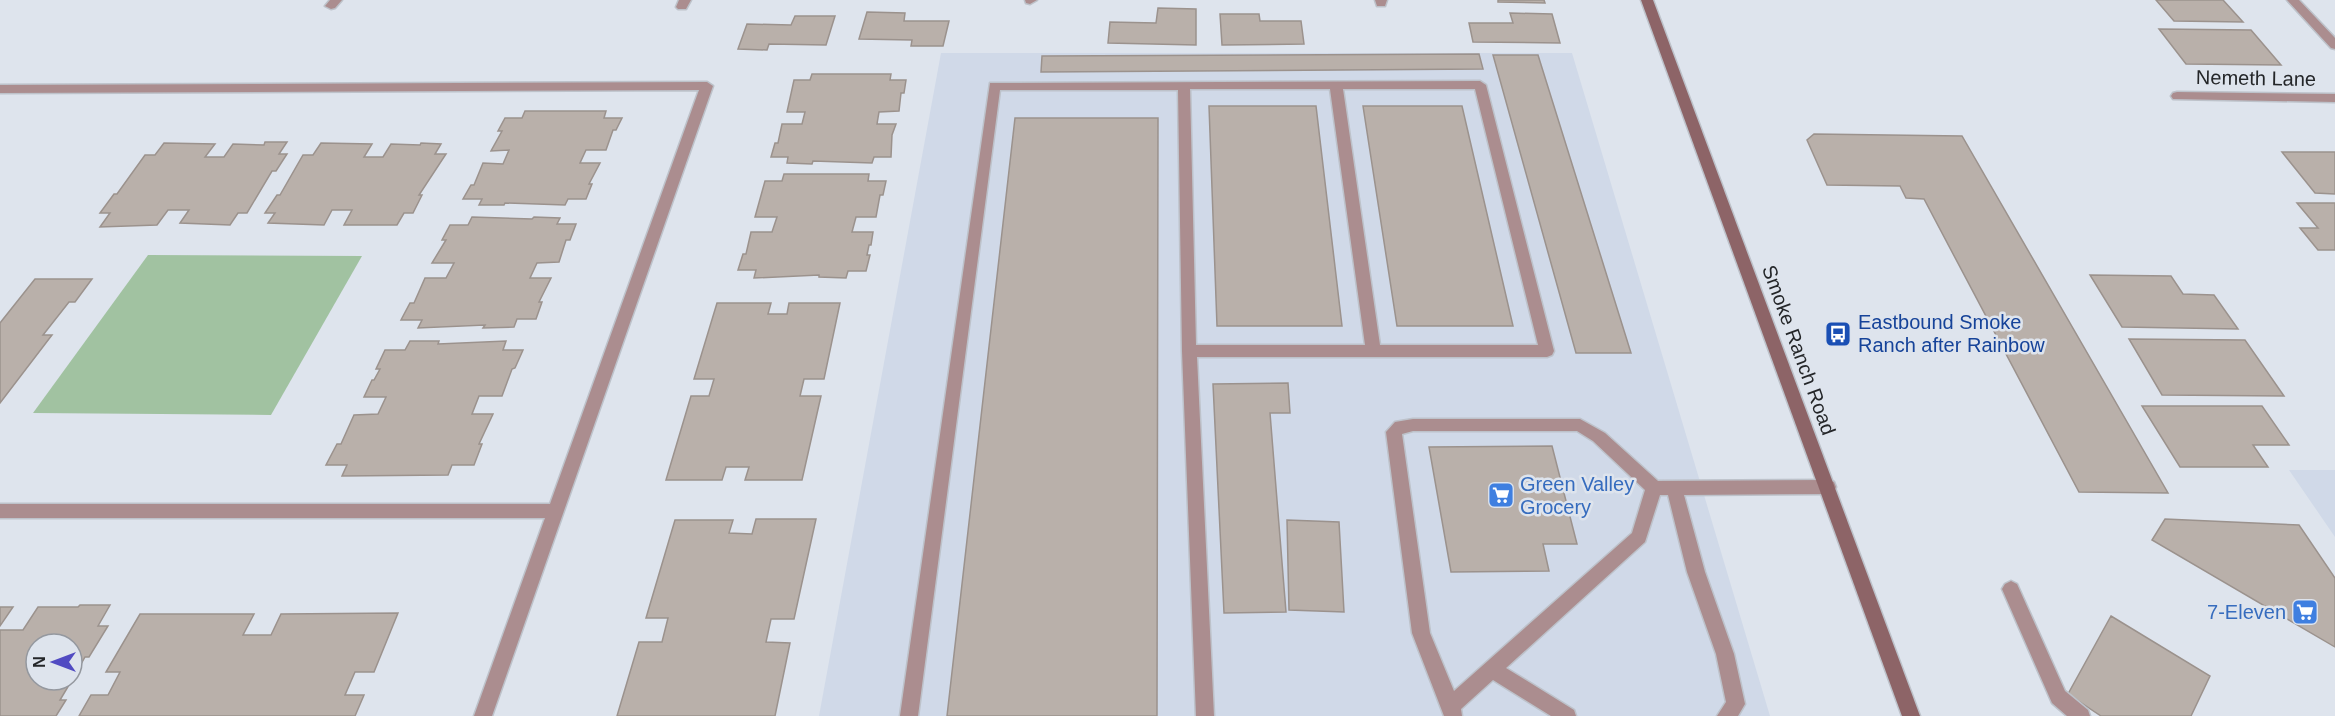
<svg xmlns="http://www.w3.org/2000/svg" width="2335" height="716" viewBox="0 0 2335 716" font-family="Helvetica,sans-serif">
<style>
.built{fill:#d0d9e8}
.green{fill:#a1c2a1}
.building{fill:#b9b0aa;stroke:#9b928d;stroke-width:1.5}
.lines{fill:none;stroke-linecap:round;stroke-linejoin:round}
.lane-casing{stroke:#bdc2ca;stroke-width:3}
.street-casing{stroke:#bdc2ca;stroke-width:3}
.secondary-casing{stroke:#bdc2ca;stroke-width:3}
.lane{fill:#ab8d8f;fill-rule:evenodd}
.street{fill:#ab8d8f;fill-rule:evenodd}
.secondary{fill:#8d6467;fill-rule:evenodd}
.labels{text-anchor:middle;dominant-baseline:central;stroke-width:5;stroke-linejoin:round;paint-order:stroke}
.street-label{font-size:20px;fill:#242629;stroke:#dee4ed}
.transit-label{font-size:20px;fill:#164399;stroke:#dee4ed;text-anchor:start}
.shop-label{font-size:20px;fill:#366cbe;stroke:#dee4ed;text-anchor:start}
</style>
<rect width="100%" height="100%" fill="#dee4ed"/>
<path class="built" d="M941,53h631l198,663h-951z
M2289,470h46v67z"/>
<path class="green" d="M148,255l214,1 -91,159 -238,-2z"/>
<path class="building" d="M1498,0h46l1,3 -47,-1z
M2156,0h67l20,22 -69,-1z
M1158,8l38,1v36l-88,-2 2,-21 46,1z
M867,12l38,1 -1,8h45l-6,25h-32l1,-6 -53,-1z
M1510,13l42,1 8,29 -87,-1 -4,-19h44z
M1220,14h39l1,7h41l3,23 -82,1z
M795,16h40l-9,29 -57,-1 -2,6 -29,-1 9,-25 44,1z
M2159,29l92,1 30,35 -95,-1z
M1479,54l4,15 -442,3 1,-16z
M1493,55h45l93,298h-55z
M812,74h79l-1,6h16l-2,13h-3l-2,18 -20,1 -2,12h19l-4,11 -1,22h-17l-2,6 -59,-2 -1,3 -25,-1 1,-6h-17l4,-14h3l4,-19h20l3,-12h-18l7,-32h16z
M1209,106h107l26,220h-125z
M1363,106h99l51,220h-116z
M525,111h81l-2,7h18l-6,12h-3l-7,20h-20l-6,13h20l-11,21h3l-6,15h-18l-3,6 -60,-2 -1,2h-25l3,-6h-19l8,-14h3l9,-22 20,1 6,-14 -18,1 11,-20h-4l7,-13h17z
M1015,118h143l-1,598h-210z
M1814,134l148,2 206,357 -89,-1 -155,-293 -18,-1 -6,-12 -73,-1 -20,-45z
M265,142h22l-8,12h8l-11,17h-4l-25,42h-9l-8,12 -50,-2 9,-13h-21l-11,15 -57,2 10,-14h-10l14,-19h3l28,-39h10l9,-12 51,1 -10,13h19l9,-13 31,1z
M321,143l51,1 -8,13h19l8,-13 29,1 1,-2 20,1 -6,10h11l-27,41h3l-9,18h-9l-7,12h-53l8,-15h-20l-8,15 -56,-2 7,-10h-10l12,-18h3l23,-40h10z
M2282,152h53v42l-20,-1z
M784,174h85l-1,7h18l-3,14h-3l-4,22h-20l-4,15h21l-2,13h-2l-2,10h3l-4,16h-18l-2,7 -27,-1v-2l-65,3 2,-8h-18l5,-16h3l5,-22h21l5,-15h-22l10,-36h17z
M2297,203h38v47h-17l-18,-22h18z
M472,217l60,2 2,-2 26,1 -3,6h19l-6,16h-4l-7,22 -22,1 -7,15h21l-12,24h3l-6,17h-19l-3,8 -31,1 2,-3 -67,3 4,-8h-21l9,-17h4l11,-25h21l8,-15h-22l14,-23h-4l8,-15h18z
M2090,275l81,1 12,18 31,1 24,34 -116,-2z
M35,279h57l-17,23h-6l-26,33h9l-52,68v-80z
M717,303h54l-3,11h19l2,-11h51l-16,76h-20l-4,17h21l-19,84h-57l4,-13h-23l-4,13h-56l25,-84h18l5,-17h-20z
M2129,339l116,1 39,56 -122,-1z
M410,341h29l-1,3 68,-3 -3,9h20l-8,18 -3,1 -10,27h-23l-7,18h21l-14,30h3l-8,21h-22l-4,10 -106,1 5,-11h-21l11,-21h4l13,-29 24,-1 8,-17h-22l8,-17h2l6,-11h-4l9,-19h20z
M1288,383l2,30h-20l16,199 -62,1 -11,-229z
M2142,406h120l27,39h-36l15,22h-88z
M1552,446l25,98h-34l6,27 -98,1 -22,-125z
M756,519h60l-22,100h-23l-5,23 24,1 -15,73h-158l22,-74h23l6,-24h-22l29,-98h58l-4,13 23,1z
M2165,519l134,6 36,53v69l-183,-107z
M1287,520l52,2 5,90 -55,-2z
M80,605h30l-12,21h10l-19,31h-4l-13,23v-36h-36v36h36l-12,20h6l-10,16h-56v-86h23l15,-23h40z
M0,607h13l-13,19z
M398,613l-24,59h-19l-10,23h19l-9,21h-276l12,-21h17l12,-23h-14l34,-58h114l-11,21h28l10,-21z
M2111,616l99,60 -19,40h-90l-33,-22z"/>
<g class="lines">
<defs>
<path id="lane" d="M1480,81l6,4 68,266 -2,4 -5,2h-350l17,359h-18l-14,-365 -4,-261h-178l-82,626h-18l90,-633zM1190,89h140l35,256h-169zM1343,89h132l63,256h-158z
M1413,419h167l25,14 53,48 170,-1 6,2 2,5 -2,5 -6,2 -144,1 21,77 29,82 11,50 -7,12h-21l9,-14 -10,-48 -29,-82 -19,-77h-8l-15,47 -139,126 68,42 2,6h-25l-58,-36 -32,29 1,7h-18l-32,-83 -26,-201 9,-10zM1413,431h164l16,10 52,49 -13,43 -178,158 -24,-58 -28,-199z
M2011,581l6,3 48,107 23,19 2,6h-23l-15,-13 -50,-114 3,-5z"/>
<path id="street" d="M330,0h12l-7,8 -4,1 -6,-3z
M679,0h12l-5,9h-8l-2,-2z
M1025,0h12l-7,4 -4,-1z
M1375,0h12l-2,6h-8z
M2287,0h12l36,38v11l-4,-1z
M707,82l6,4 -221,630h-18l71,-198h-545v-14h550l149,-414 -699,3v-8z
M2177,92l158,2v8l-162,-3 -2,-3 2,-3z"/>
<path id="secondary" d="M1641,0h12l267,716h-18z"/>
</defs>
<use href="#lane" class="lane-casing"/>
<use href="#street" class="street-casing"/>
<use href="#secondary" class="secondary-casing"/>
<use href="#lane" class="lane"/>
<use href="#street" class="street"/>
<use href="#secondary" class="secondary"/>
</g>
<defs>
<symbol id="bus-square" viewBox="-11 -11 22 22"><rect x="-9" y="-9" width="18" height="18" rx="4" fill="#1a4fb4" stroke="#dee4ed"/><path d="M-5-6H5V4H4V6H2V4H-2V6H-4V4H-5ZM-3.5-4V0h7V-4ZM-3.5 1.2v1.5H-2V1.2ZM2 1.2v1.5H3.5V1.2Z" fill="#fff"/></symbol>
<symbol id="supermarket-square" viewBox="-11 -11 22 22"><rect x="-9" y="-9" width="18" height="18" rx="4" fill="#3f7fe0" stroke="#dee4ed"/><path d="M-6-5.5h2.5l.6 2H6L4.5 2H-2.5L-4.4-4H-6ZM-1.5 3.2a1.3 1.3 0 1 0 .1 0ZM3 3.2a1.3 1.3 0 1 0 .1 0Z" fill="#fff"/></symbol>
</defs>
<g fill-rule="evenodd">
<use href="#bus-square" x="1823" y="319" width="30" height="30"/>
<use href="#supermarket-square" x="1486" y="480" width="30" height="30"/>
<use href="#supermarket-square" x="2290" y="597" width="30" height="30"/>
</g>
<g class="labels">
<g class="street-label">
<text transform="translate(2256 78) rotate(1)">Nemeth Lane</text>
<text transform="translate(1799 350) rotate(70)">Smoke Ranch Road</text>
</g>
<g class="transit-label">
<text x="1858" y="322">Eastbound Smoke<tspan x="1858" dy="23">Ranch after Rainbow</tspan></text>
</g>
<g class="shop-label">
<text x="1520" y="484">Green Valley<tspan x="1520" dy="23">Grocery</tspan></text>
<text x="2286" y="612" text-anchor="end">7-Eleven</text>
</g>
</g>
<g transform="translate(54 662) rotate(270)"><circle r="28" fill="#dee4ed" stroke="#94989f" stroke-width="1.5"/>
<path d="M0-4.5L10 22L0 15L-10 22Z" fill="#514bc2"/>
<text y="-9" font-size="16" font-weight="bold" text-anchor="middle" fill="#242629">N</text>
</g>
</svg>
